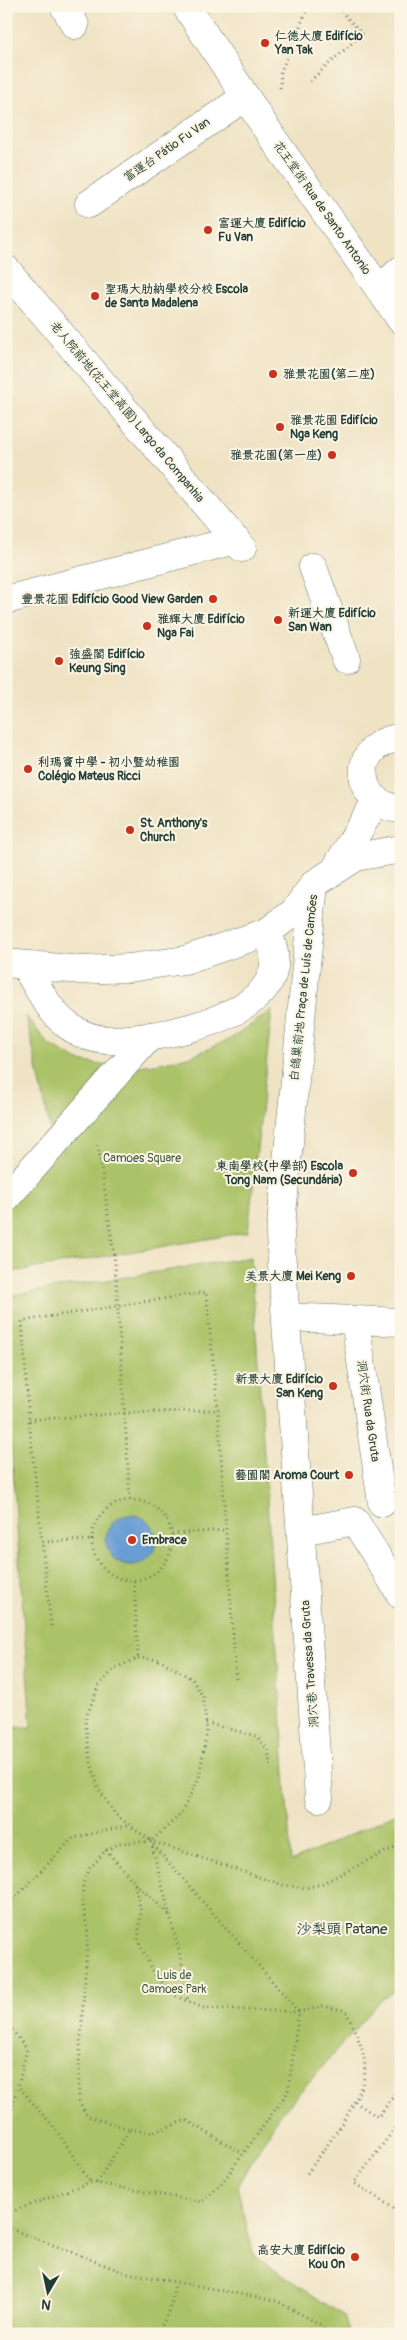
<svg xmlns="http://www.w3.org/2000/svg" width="407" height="2340" viewBox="0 0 407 2340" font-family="Pangolin,'LXGW WenKai TC',sans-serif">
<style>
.green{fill:#abc368;stroke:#65804e}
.water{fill:#679dd4;stroke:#436d84}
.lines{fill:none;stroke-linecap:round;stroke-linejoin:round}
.minor-casing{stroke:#687766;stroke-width:29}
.path{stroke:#687766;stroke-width:3;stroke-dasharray:1 4;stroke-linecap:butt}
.minor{stroke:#fff;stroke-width:28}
.poi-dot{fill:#c8321e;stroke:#fcf5e5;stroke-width:2}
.labels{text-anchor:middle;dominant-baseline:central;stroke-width:4;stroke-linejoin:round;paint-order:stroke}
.poi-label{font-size:12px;font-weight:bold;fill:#1f3d34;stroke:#fcf5e5;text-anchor:start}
.street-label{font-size:12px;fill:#1f3d34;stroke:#fcf5e5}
.park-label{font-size:12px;fill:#425e41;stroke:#fcf5e5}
.quarter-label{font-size:15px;fill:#1f3d34;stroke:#fcf5e5}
</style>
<rect width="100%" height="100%" fill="#fcf5e5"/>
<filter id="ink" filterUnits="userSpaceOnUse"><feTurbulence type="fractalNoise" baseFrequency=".02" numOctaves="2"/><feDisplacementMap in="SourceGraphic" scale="10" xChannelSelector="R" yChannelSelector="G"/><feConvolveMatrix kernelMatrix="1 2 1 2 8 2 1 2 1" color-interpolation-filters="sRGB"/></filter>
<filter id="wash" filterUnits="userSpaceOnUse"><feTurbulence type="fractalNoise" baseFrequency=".0096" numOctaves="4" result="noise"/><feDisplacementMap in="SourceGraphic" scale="20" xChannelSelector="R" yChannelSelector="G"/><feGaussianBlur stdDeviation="1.12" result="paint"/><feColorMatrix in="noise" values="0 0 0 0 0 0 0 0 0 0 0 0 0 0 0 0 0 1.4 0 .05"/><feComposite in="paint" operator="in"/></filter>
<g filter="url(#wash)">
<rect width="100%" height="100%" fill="#efe3c4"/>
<path class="green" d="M272,1010l-24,222 -242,41v-89l45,-51 -25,-117 22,28 31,17 40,7 36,-4 37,-8 40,-18z
M251,1257l40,605 110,-51v175l-20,14 -102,116 -42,70 17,70 90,60 6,18h-344v-607h25l-25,-353v-78z"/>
<path class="water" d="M106 1540a25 25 0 1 1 50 0a25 25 0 1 1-50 0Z"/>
</g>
<g filter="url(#ink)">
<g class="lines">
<defs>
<path id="minor" d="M64,6l11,19
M186,6l86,131 129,183
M89,204l156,-107
M6,269l236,279
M379,289l22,-19
M313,567l33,92
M6,600l230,-60
M401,738c-50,3 -50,67 0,71
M336,868l40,-67
M314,884l-34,351 39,563
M6,963l75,7 48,-2 56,-8 82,-28 27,-20 20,-28 42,-27 45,-8
M25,966c13,21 25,48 45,61 10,7 24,12 36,13 43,1 134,-17 160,-54 12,-17 10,-36 1,-54
M6,1198l144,-162
M286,1317l115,5
M355,1320l27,183
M301,1531l54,-10 46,74"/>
</defs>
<use href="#minor" class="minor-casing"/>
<path class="path" d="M310,81l52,-47 -25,-28
M280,88l1,-17 25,-59 -2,-6
M98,1145l17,118 15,237
M29,1420l96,-7 93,-3
M92 1540a40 40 0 1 1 80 0a40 40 0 1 1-80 0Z
M172,1534l52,-4
M43,1542l48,-2
M134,1581l4,77
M51,1626l-22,-206 -7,-99 184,-29 12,118 18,269
M138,1658l22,2 32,19 11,18 4,34 -8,47 -19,37 -29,26 -35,-26 -17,-25 -9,-31 -5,-39 14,-35 16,-17z
M206,1723l50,13 12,14 3,20
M151,1842l32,125 5,34
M106,1850l28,32 7,29 -3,30 17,34 19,20 29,13 96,4 24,-6 23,5c7,17 19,38 19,58 0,29 -42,81 -59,106
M135,1883l34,31
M6,1907l67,-69 56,-13
M6,2022l21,27 -9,37 38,44 34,52
M355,2102l23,15 19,-25 4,1
M6,2110h5l7,-23
M401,2120l-47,63 47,30
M130,2129l22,4 34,-13 57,34
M97,2183l33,-54 -43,-13 -8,-15v-37l9,-130 -6,-35 1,-15 7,-16 16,-18 14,-7 31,-2 132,44 22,3 16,-4 80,-40
M6,2214l84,-32 111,20 20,-18 67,-92 11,-80 -148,-170
M6,2227l117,45 154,29 44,24 6,9
M157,2334l13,-24 5,-27"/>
<use href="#minor" class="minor"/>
</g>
</g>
<g class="poi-dot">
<circle cx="265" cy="43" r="5"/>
<circle cx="208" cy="230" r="5"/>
<circle cx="95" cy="296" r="5"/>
<circle cx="273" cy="374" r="5"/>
<circle cx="280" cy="427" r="5"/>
<circle cx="332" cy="455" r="5"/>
<circle cx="213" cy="599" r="5"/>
<circle cx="278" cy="620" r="5"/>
<circle cx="147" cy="626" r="5"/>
<circle cx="59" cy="661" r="5"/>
<circle cx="28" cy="769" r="5"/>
<circle cx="130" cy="830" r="5"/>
<circle cx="353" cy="1173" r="5"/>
<circle cx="351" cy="1276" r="5"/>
<circle cx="333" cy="1386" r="5"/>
<circle cx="349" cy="1475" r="5"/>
<circle cx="132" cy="1540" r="5"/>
<circle cx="355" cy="2257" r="5"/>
</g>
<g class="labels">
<g class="poi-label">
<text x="275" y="36">仁德大廈 Edifício<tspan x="275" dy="14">Yan Tak</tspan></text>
<text x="218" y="223">富運大廈 Edifício<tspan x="218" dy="14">Fu Van</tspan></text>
<text x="105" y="289">聖瑪大肋納學校分校 Escola<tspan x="105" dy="14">de Santa Madalena</tspan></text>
<text x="283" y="374">雅景花園(第二座)</text>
<text x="290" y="420">雅景花園 Edifício<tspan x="290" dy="14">Nga Keng</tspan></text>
<text x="322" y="455" text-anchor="end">雅景花園(第一座)</text>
<text x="203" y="599" text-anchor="end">豐景花園 Edifício Good View Garden</text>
<text x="288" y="613">新運大廈 Edifício<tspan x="288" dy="14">San Wan</tspan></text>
<text x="157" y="619">雅輝大廈 Edifício<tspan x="157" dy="14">Nga Fai</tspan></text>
<text x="69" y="654">強盛閣 Edifício<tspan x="69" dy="14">Keung Sing</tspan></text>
<text x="38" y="762">利瑪竇中學 - 初小暨幼稚園<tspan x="38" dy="14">Colégio Mateus Ricci</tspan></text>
<text x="140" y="823">St. Anthony's<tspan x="140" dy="14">Church</tspan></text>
<text x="343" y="1166" text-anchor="end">東南學校(中學部) Escola<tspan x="343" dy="14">Tong Nam (Secundária)</tspan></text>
<text x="341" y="1276" text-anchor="end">美景大廈 Mei Keng</text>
<text x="323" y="1379" text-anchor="end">新景大廈 Edifício<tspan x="323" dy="14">San Keng</tspan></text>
<text x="339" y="1475" text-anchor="end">藝園閣 Aroma Court</text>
<text x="142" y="1540">Embrace</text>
<text x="345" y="2250" text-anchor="end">高安大廈 Edifício<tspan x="345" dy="14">Kou On</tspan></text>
</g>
<g class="street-label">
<text transform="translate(167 150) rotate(-35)">富運台 Pátio Fu Van</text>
<text transform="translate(322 208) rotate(55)">花王堂街 Rua de Santo Antonio</text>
<text transform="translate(127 412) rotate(50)">老人院前地(花王堂高園) Largo da Companhia</text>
<text transform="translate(304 988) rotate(-84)">白鴿巢前地 Praça de Luís de Camões</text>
<text transform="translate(368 1411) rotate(82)">洞穴街 Rua da Gruta</text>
<text transform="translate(310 1664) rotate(-94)">洞穴巷 Travessa da Gruta</text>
</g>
<g class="park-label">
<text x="142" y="1158">Camoes Square</text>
<text x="174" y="1975">Luis de<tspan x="174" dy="14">Camoes Park</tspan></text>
</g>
<g class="quarter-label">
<text x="342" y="1929">沙梨頭 Patane</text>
</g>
</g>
<rect width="407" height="2340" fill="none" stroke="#fcf5e5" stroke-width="25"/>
<g transform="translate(48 2292) rotate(189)" stroke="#fcf5e5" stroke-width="4" paint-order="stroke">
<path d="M0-4L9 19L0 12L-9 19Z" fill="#1f3d34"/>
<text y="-8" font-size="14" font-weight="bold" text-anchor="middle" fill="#1f3d34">N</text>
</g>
</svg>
